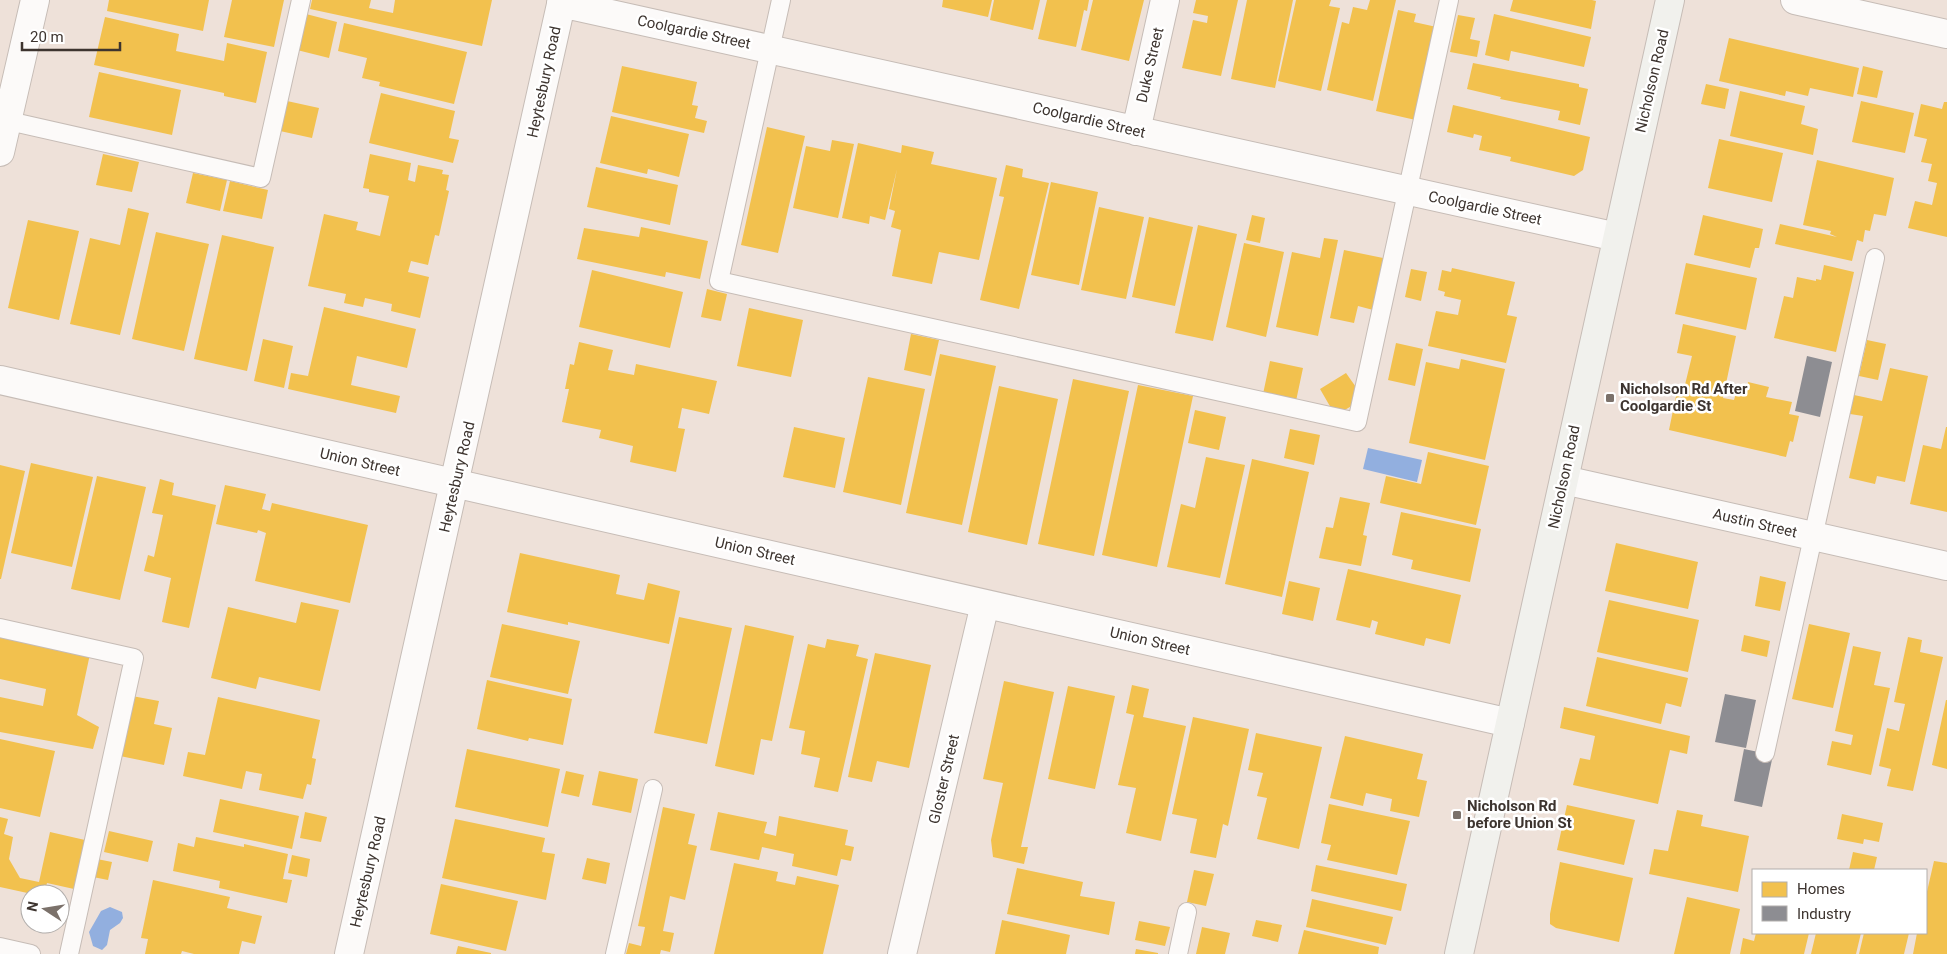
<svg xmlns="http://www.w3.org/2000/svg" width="1947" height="954" viewBox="0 0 1947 954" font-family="Roboto,sans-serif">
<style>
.water{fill:#92afdf}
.homes{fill:#f2c14e}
.industry{fill:#8d8d92}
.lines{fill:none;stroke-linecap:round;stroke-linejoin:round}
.lane-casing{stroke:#c6bcb6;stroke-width:20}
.street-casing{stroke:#c6bcb6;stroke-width:30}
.secondary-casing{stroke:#c6bcb6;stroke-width:30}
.lane{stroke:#fcfaf9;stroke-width:18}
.street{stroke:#fcfaf9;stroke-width:28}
.secondary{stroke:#f1f1ed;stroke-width:28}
.poi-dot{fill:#7b716a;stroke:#fff;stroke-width:2}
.labels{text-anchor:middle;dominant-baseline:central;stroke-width:5;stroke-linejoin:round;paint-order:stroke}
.street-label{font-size:15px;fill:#3d342f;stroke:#fff}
.poi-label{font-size:15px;font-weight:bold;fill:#3d342f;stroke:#fff;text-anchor:start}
</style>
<rect width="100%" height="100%" fill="#eee1d9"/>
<path class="water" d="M1368,448l54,12 -5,22 -54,-13z
M110,907l12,5 1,6 -3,5 -10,7 -3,15 -5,5 -9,-4 -4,-14 12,-21z"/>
<path class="homes" d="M109,0h100l-6,31 -96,-20z
M232,0h52l-10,47 -50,-10z
M312,0h59l-2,8 24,5 2,-13h97l-10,46 -172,-37z
M943,0h49l-4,17 -46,-10z
M994,0h46l-7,30 -43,-10z
M1047,0h42l-2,11 -3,-1 -8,37 -38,-8z
M1093,0h51l-15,61 -48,-11z
M1196,0h42l-17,76 -39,-8 11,-48 14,3 1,-7 -15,-3z
M1247,0h46l-18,88 -44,-9z
M1296,0h35l-2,6 11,2 -19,83 -43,-10z
M1370,0h26l-23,101 -46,-11 15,-68 7,2 4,-17 14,3z
M1513,0h79l4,1 -5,28 -81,-18z
M1398,10l18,4 -2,8 27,6 -21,93 -44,-10z
M306,14l31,8 -8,36 -32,-8z
M1494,14l97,23 -7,30 -73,-16 -2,10 -24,-6z
M1458,15l17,3 -5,21 10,2 -3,16 -27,-5z
M105,17l74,17 -3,17 48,10 3,-18 40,9 -11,51 -32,-7v-3l-130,-28z
M344,23l123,29 -13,52 -75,-18 1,-4 -18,-4 5,-20 -29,-7z
M1729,38l130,30 -6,29 -43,-9 -2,8 -22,-5 -1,5 -66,-15z
M1473,63l106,21v3l9,2 -8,36 -22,-5 2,-9 -60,-12 1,-2 -34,-8z
M622,66l75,16 -5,23 6,1 -3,12 12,3 -3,12 -92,-21z
M1863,66l20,5 -6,27 -20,-4z
M99,72l82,18 -9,45 -83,-18z
M1706,84l23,5 -4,20 -24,-5z
M1740,91l65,15 -4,18 17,5 -5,26 -83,-19z
M381,93l74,18 -6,27 10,2 -6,23 -84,-20z
M287,101l32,7 -7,30 -32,-7z
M1861,101l53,12 -9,40 -53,-11z
M1944,102h3v135l-39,-9 7,-27 17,4 5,-22 -9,-2 4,-17 -11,-2 6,-23 -13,-3 7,-32 21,5z
M1453,105l137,32 -7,33 -9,6 -64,-15 1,-4 -32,-7 3,-14 -8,-2 -1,4 -26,-6z
M611,116l78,18 -10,43 -31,-8 -1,5 -47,-11z
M767,127l38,9 -27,117 -37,-8z
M1719,139l64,14 -11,49 -64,-14z
M832,140l22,4 -16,74 -45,-10 13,-62 24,5z
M858,143l43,10 1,-8 32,7 -3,12 66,14 -18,82 -40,-8 -7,32 -40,-8 9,-46 -10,-3 4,-16 -6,-2 8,-40 -12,51 -15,-4 -1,8 -27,-6z
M103,154l36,8 -7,30 -36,-7z
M370,154l41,9 -3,17 7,2 3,-17 25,5 -1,4 7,1 -3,15 3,1 -10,45 -4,-1 -7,30 -17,-4 -3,11 21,5 -9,41 -29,-7 1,-7 -27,-6 -2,9 -19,-4 2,-9 -38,-8 16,-72 34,8 -2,8 24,6 9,-40 -20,-4v-3l-6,-1z
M1817,160l77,18 -8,38 -12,-2 -4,17 -5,-1 -2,12 -6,-2 -5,21 -77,-17 5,-20 57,13 -7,-3 1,-3 -28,-6z
M1006,165l17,4 -1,8 27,6 -30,126 -39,-9 24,-103 -5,-1z
M596,167l82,18 -8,40 -83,-18z
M193,173l34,7 -7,31 -34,-8z
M230,181l38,9 -6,29 -39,-8z
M1051,182l47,10 -19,93 -48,-10z
M1099,207l45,10 -18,82 -45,-9z
M128,208l21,5 -29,122 -50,-11 20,-86 30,7z
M1252,215l13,3 -5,25 -14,-3z
M1703,215l60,14 -4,19h-4l-5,20 -56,-13z
M1149,217l44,10 -18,79 -43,-9z
M28,220l51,11 -20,89 -51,-12z
M1198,225l39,9 -24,107 -38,-8z
M641,227l67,14 -8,38 -34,-7 -1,5 -88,-18 7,-31 55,9z
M156,232l53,12 -25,107 -52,-12z
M222,235l52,12 -27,124 -53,-12z
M1324,238l14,2 -20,96 -42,-9 16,-75 28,6z
M1244,243l40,9 -18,85 -40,-10z
M1344,250l44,9 -11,52 -19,-5 -4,17 -24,-5z
M1686,263l71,15 -11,52 -71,-16z
M1824,265l30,7 -18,80 -62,-14 10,-42 9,2 4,-21 19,4v-2l5,1z
M1452,268l63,14 -8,33 10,2 -11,46 -78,-17 8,-35 22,4 3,-15 -17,-4 1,-4 -7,-2 4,-20 9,2z
M1411,269l16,3 -6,29 -16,-4z
M592,270l91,22 -13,56 -91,-21z
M707,289l20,5 -6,27 -20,-4z
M324,307l92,22 -9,39 -50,-12 -6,29 49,11 -4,17 -108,-24 3,-16 17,3z
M749,308l54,12 -12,57 -54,-11z
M1683,324l53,12 -13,62 11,2 3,-10 9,2 2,-10 21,5 -3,10 26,5 -3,12 10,2 -6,26 -3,-1 -4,16 -117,-27 7,-34 6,1 10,-41 -15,-3z
M911,334l28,6 -8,36 -27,-6z
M263,339l30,7 -9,42 -30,-7z
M1867,340l19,4 -8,36 -19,-4z
M579,342l34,8 -5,20 26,5 2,-11 81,17 -8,33 -27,-6 -4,20 7,1 -9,43 -46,-10 3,-16 -34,-8 2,-8 -39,-8 7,-33h-4l5,-25 4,1z
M1396,343l27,6 -8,37 -27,-6z
M940,354l56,12 -34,159 -56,-12z
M1461,359l44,10 -20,91 -76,-17 17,-81 33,7z
M1270,361l33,7 -7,33 -33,-7z
M1890,368l38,8 -23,106 -28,-6 -2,8 -26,-6 14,-62 -13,-2 4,-19 28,6z
M1346,373l12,17 -3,14 -12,7 -12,-3 -11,-19z
M868,377l57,12 -24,116 -58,-13z
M1073,379l56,12 -35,165 -56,-12z
M1138,385l55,11 -36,171 -55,-12z
M999,386l59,13 -31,146 -59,-13z
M1195,410l31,7 -7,33 -31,-7z
M794,427l51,11 -10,50 -52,-11z
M1946,427h1v85l-37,-8 13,-59 18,4z
M1290,429l30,6 -6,30 -30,-7z
M1428,452l61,14 -13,59 -96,-22 6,-27 35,8z
M1206,457l39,8 -25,113 -53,-11 14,-63 14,4z
M1252,459l57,13 -27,125 -57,-13z
M31,463l62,14 -21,90 -61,-14z
M0,465l25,6 -24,108h-1z
M97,476l49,11 -26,113 -49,-11z
M160,479l14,4 -2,12 44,10 -27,123 -27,-6 9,-44 -27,-7 4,-16 6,2 9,-42 -11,-2z
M225,485l41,9 -4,15 8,2 2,-8 96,22 -18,78 -95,-22 11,-48 -8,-3 -1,3 -41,-9z
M1340,497l30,6 -7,32 4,1 -6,30 -42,-8 7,-31 7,1z
M1401,512l80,17 -11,53 -59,-13 2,-9 -21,-5z
M1616,543l82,19 -10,47 -83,-18z
M520,553l100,22 -4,19 28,6 4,-17 32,8 -11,53 -101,-22v3l-61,-13z
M1348,569l113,26 -11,49 -24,-6 -2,8 -49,-12 3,-12 -6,-2 -2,8 -34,-8z
M1760,576l26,6 -6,29 -25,-5z
M1289,581l31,7 -7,33 -31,-7z
M1609,600l90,20 -11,52 -91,-20z
M301,602l38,8 -19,81 -61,-14 -3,12 -45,-11 17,-71 68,16z
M679,617l53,11 -25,116 -53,-11z
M502,624l78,17 -12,53 -78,-17z
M1809,624l41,9 -17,75 -41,-9z
M745,625l49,11 -22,105 -11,-2 -7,36 -39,-9z
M0,635l90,19 -13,61 22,12 -6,22 -93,-17v-35l43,9 3,-17 -46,-10z
M1744,635l26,6 -3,16 -26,-6z
M1908,637l14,3 -2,12 23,5 -30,134 -26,-5 4,-17 -12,-3 8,-38 12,3 6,-27 -11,-2z
M827,639l32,6 -3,11 12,3 -30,133 -24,-5 6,-29 -19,-4 4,-23 -16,-3 19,-84 17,4z
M1853,646l28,6 -7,33 16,3 -19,87 -44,-10 5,-24 19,4 2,-10 -18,-4z
M875,653l56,12 -22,103 -32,-7 -5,21 -24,-5z
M1597,657l91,21 -7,29 -15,-4 -5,21 -75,-18z
M487,680l85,19 -9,46 -34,-7 -1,3 -51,-12z
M1004,681l50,11 -33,155h7l-4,17 -31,-7 -2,-17 12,-57 -20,-4z
M1132,685l17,4 -6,28 43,9 -25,115 -35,-8 10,-45 -18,-3 16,-70 -8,-2z
M1068,686l47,10 -20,93 -47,-10z
M132,696l27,5 -5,23 18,4 -8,37 -44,-9z
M218,697l102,23 -8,38 4,1 -5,26 -4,-1 -4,15 -44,-9 3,-16 -16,-3 -4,18 -59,-13 5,-24 17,3z
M1946,700h1v69l-15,-4z
M1564,707l126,29 -3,18 -17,-4 -12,54 -85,-19 7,-27 10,2 5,-24 -35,-8z
M1193,717l56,12 -21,97 -5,-2 -7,34 -26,-5 7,-34 -25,-5z
M1256,733l66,14 -23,102 -42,-10 10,-41 -10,-2 6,-23 -15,-3z
M1345,736l78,18 -6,25 10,2 -8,36 -29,-6 2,-12 -26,-6 -3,13 -33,-8z
M0,739l55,12 -15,66 -40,-9z
M467,749l93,20 -12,58 -93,-20z
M566,771l18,4 -5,22 -18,-4z
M599,771l39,8 -7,34 -39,-8z
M220,799l79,17 -7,33 -79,-17z
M1329,804l81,17 -13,54 -70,-15 4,-15 -10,-2z
M1567,805l68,15 -11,45 -67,-15z
M663,807l32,7 -7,30 9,2 -12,54 -15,-4 -7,35 11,2 -4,19 -9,-2 -1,4h-34l3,-11 12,3 4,-19 -7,-1z
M1677,810l26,5 -2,11 48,10 -11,56 -89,-18 5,-25 14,2z
M305,812l22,5 -6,25 -21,-4z
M718,812l49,10 -3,11 12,3 3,-20 69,14 -3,15 9,2 -3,14 -10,-2 -4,17 -45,-10 2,-12 -32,-7 -3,13 -49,-10z
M1842,814l41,9 -4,19 -15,-3 -1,5 -26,-5z
M0,817l8,2 -4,15 9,3 -4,22 11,19 19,4 11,-50 35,8 -11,49 -27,-6 -3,11h-12l-32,-7z
M455,819l90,19 -3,14 13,2 -9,46 -104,-22z
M109,831l44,10 -5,21 -44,-10z
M196,837l48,10v-3l44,10 -5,25 9,1 -5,23 -68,-15 1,-7 -47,-10 5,-28 16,4z
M1853,852l24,5 -3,13h-25z
M292,855l18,4 -3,18 -19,-4z
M587,858l23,5 -4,21 -24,-5z
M97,859l15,3 -4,18 -15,-3z
M1934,861l13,2v91h-34l4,-21h9v-37z
M1560,862l73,16 -14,64 -63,-14 -6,-4v-10z
M734,863l44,9 -2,9 19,4 2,-9 42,9 -16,69h-109z
M1316,865l91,19 -6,27 -90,-20z
M1017,868l66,14 -3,14 35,6 -6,33 -102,-21z
M1194,870l20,4 -8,32 -19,-4z
M153,880l77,17 -3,11 35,8 -7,28 -13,-3 -3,13h-45l-12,-3 -1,3h-36l3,-15 -7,-1z
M441,884l77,17 -12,50 -76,-17z
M1687,897l53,12 -10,45h-56z
M1312,899l81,18 -7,28 -80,-18z
M1002,920l68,15 -4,19h-71z
M1256,920l26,5 -4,17 -26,-6z
M1139,921l31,6 -5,19 -30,-6z
M1202,927l28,6 -5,21h-29z
M1304,930l75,17 -1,7h-80z
M1756,933h53l-5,21h-64l3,-16 11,3z
M1816,933h45l-5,21h-45z
M1864,933h45l-5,21h-45z
M458,946l33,7v1h-35z
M1136,949l22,4v1h-23z"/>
<path class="industry" d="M1807,356l25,6 -12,55 -25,-6z
M1725,694l31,6 -10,48 -31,-6z
M1744,749l29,6 -11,52 -28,-6z"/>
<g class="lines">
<defs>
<path id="lane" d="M781,0l-62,281 638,141 92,-422
M0,119l261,59 40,-178
M0,628l134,30 -65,296
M1765,753l110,-495
M0,947l31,7
M615,954l38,-165
M1178,954l9,-42"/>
<path id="street" d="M1795,0l152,34
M561,3l1056,234
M1136,131l29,-131
M0,152l35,-152
M0,380l1510,343
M1564,480l383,86
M349,954l213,-954
M902,954l83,-350"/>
<path id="secondary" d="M1459,954l211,-954"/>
</defs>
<use href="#lane" class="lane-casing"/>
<use href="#street" class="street-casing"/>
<use href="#secondary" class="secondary-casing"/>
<use href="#lane" class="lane"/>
<use href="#street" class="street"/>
<use href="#secondary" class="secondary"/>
</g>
<g class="poi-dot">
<rect x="1605" y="393" width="10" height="10" rx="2.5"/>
<rect x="1452" y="810" width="10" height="10" rx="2.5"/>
</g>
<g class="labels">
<g class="street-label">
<text transform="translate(694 32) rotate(12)">Coolgardie Street</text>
<text transform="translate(1150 65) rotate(-77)">Duke Street</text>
<text transform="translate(1652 81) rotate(-77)">Nicholson Road</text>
<text transform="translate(544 82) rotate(-78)">Heytesbury Road</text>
<text transform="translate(1089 120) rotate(13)">Coolgardie Street</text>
<text transform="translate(1485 208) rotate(12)">Coolgardie Street</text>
<text transform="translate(360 462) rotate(13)">Union Street</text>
<text transform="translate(457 477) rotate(-77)">Heytesbury Road</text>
<text transform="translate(1564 477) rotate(-78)">Nicholson Road</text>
<text transform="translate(1755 523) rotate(13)">Austin Street</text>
<text transform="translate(755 551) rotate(13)">Union Street</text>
<text transform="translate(1150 641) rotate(13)">Union Street</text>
<text transform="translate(944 779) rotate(-77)">Gloster Street</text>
<text transform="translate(368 872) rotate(-77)">Heytesbury Road</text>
</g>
<g class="poi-label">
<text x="1620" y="389">Nicholson Rd After<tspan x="1620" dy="17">Coolgardie St</tspan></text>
<text x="1467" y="806">Nicholson Rd<tspan x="1467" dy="17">before Union St</tspan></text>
</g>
</g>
<rect x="1752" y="869" width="175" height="65" fill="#ffffff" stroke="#b1aeac"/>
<rect x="1762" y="882" width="25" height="15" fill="#f2c14e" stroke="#b1aeac"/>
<text x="1797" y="894" font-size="15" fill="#3d342f">Homes</text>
<rect x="1762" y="906" width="25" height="15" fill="#8d8d92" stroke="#b1aeac"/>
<text x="1797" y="919" font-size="15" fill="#3d342f">Industry</text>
<g transform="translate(45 909) rotate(282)"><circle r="24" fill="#ffffff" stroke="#b1aeac"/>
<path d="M0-4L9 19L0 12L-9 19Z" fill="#7b716a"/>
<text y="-8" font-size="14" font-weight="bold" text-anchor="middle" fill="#3d342f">N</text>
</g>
<path d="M22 42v8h98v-8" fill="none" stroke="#3d342f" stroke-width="2.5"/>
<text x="30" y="42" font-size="15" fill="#3d342f" stroke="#ffffff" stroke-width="4" paint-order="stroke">20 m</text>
</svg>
